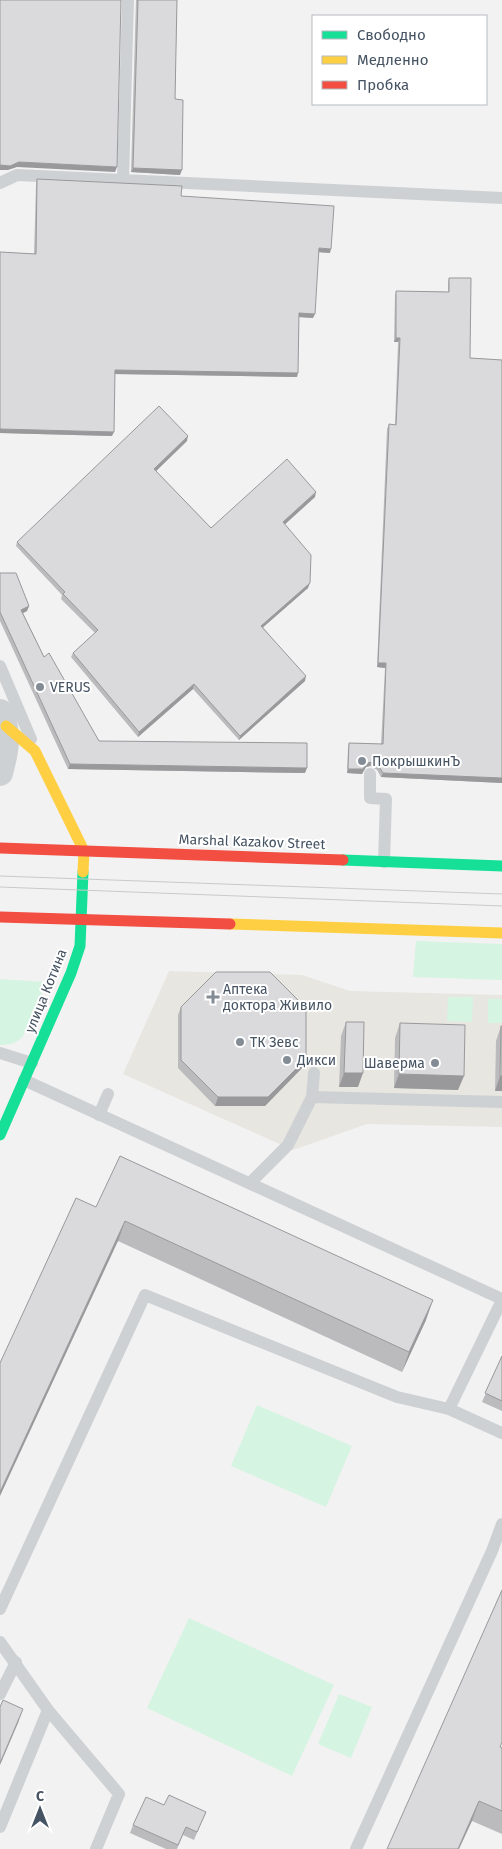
<svg xmlns="http://www.w3.org/2000/svg" width="502" height="1849" viewBox="0 0 502 1849" font-family="'Fira Sans',sans-serif">
<style>
.commercial{fill:#e7e6e0}
.green{fill:#d5f4e2}
.lines{fill:none;stroke-linecap:round;stroke-linejoin:round}
.lane{stroke:#ced1d3;stroke-width:12}
.street{stroke:#ced1d3;stroke-width:26}
.fast{stroke:#16e098;stroke-width:11}
.slow{stroke:#ffcf43;stroke-width:11}
.jam{stroke:#f24e42;stroke-width:11}
.tram{stroke:#c8cacc;stroke-width:1}
.wall{fill:#bbbbbe}
.shaded-wall{fill:#99999b}
.building{fill:#dadadd;stroke:#99999b}
.poi-dot{fill:#838b94;stroke:#fff;stroke-width:2}
.labels{text-anchor:middle;dominant-baseline:central;stroke-width:4;stroke-linejoin:round;paint-order:stroke}
.poi-label{font-size:14px;fill:#465362;stroke:#fff;text-anchor:start}
.street-label{font-size:14px;fill:#465362;stroke:#fff}
</style>
<rect width="100%" height="100%" fill="#f3f2f2"/>
<path class="commercial" d="M169,971l133,4 48,16 152,4v132l-135,-3 -74,26 -170,-76z"/>
<path class="green" d="M416,941l86,3v36l-89,-3z
M0,979l46,3 -23,54c-6,7 -13,9 -23,9z
M448,997h25l-1,25 -25,-1z
M488,999h14v24h-14z
M257,1405l95,41 -26,61 -95,-41z
M189,1618l145,67 -42,91 -145,-68z
M339,1694l33,13 -21,51 -33,-14z"/>
<g class="lines">
<path class="lane" d="M123,180l5,-180
M0,183l17,-8 485,23
M0,666l31,73
M370,774v24l16,1 -2,63
M0,1053l32,10
M24,1080l478,219
M312,1097l190,5
M99,1115l9,-21
M250,1183l38,-38 24,-48 2,-24
M449,1409l53,-109
M0,1609l145,-314 252,102 52,12 53,24
M0,1642l48,68 -48,117
M0,1694l16,-32
M48,1710l71,84 -23,55
M356,1849l136,-298 10,-27"/>
<path class="street" d="M0,712c10,21 6,39 0,61"/>
<path class="fast" d="M343,860l159,6
M0,1135l71,-162 9,-27 3,-74"/>
<path class="slow" d="M6,726l29,25 49,100 -1,21
M230,924l272,9"/>
<path class="jam" d="M0,848l343,12
M0,917l230,7"/>
<path class="tram" d="M0,876l502,18
M0,887l502,19"/>
</g>
<path class="wall" d="M136,0h41l-2,99 5,76 -49,-3z
M37,179l144,17 149,57 -12,-1 -5,66 -14,-1 -2,60 -182,-3 -3,62 -112,-3v-181l34,2 2,-70z
M449,278l21,80 32,2v423l-121,-6 -4,-7 -7,-4 -4,1 -4,7 -15,-1 1,-25 1,-5 32,1 4,-76 -8,-1 10,-238 2,-5 6,1 3,-83h-4l1,-46 1,-5 52,1v-10z
M187,441l-31,30 55,57 104,-31 -30,27 23,64 -45,39 42,54 -66,59 -46,-51 -55,48 -67,-80 2,-4 22,-20 -34,-34 1,-4 -46,-49 1,-4z
M0,573l29,33 -2,5 -4,2 21,44 55,84 206,32 -237,-4 -68,-148z
M181,1007l125,52 -3,8 -38,39h-50l-37,-38v-53z
M346,1022l12,65h-19l2,-51z
M400,1023l58,67 -64,-2 1,-50z
M501,1026l1,65h-7l1,-50z
M96,1207l330,113 -24,52 -284,-131z
M502,1356v55l-20,-9z
M502,1746l-1,2h1v86l-30,-13 -85,28z
M164,1805l42,7 -12,28 -11,-5 -6,14h-11l-36,-16 3,-8z"/>
<path class="shaded-wall" d="M19,162l98,5 -2,5 -98,-5 -9,3h-8v-5z
M133,168l49,2 -2,5 -49,-3z
M319,248l12,1 -1,4 -13,-1z
M299,313l16,1 -2,4 -15,-1z
M396,338h4l-2,4h-4z
M115,370l183,3 -1,4 -183,-3z
M0,429l114,3 -2,4 -112,-3z
M188,436l-1,5 -34,33 1,-5z
M316,492l-1,5 -33,30 1,-5z
M310,583l-2,5 -48,42 1,-4z
M29,606l-2,5 -8,4 2,-5z
M378,663h8l-1,5 -8,-1z
M306,676l-1,5 -66,59 1,-4z
M194,684l-1,5 -55,48 1,-5z
M372,762l-2,4 -4,1 -4,7 -15,-1 1,-4z
M70,764l237,4 -2,5 -237,-4z
M383,773l119,5v5l-121,-6z
M306,1059l-3,8 -38,39h-50l3,-9z
M344,1073h19l-5,14h-19z
M399,1074l65,2 -6,14 -64,-2z
M500,1076h2v15h-7z
M125,1221l-7,20 -118,255v-4z
M433,1300l-7,20 -24,52 7,-20z
M23,1709l-5,14 -18,42v-2z
M479,1801l-7,20 -13,28h-1z"/>
<path class="building" d="M0,0h121l-4,167 -98,-5 -9,4 -10,-1z
M138,0h39l-2,99 8,1 -1,70 -49,-2z
M37,179l145,7 -1,10 153,10 -3,43 -12,-1 -4,66 -16,-1 -1,60 -183,-3 -1,62 -114,-3v-177l36,2z
M449,278h22l-1,80 32,2v418l-119,-5 -5,-8 -6,-3 -5,1 -4,6h-15l1,-26 34,1 3,-81h-8l11,-239 7,1 4,-87h-4v-47l53,1z
M159,406l29,30 -34,33 57,59 76,-69 29,33 -33,30 28,33 -1,28 -49,43 45,50 -66,60 -46,-52 -55,48 -66,-79 25,-23 -35,-36 2,-2 -48,-50z
M0,573h16l13,33 -8,4 23,47 5,-4 50,88 208,2v25l-237,-4 -70,-152z
M216,972h54l36,36v51l-38,38h-50l-37,-37v-53z
M346,1022h18l-1,51h-19z
M400,1023l65,2 -1,51 -65,-2z
M501,1026h1v50h-2z
M120,1156l313,144 -24,52 -284,-131 -125,271v-129l76,-165 20,9z
M502,1356v45l-17,-8z
M502,1590v152l-2,5 2,1v63l-23,-10 -21,48h-71z
M3,1700l20,9 -23,54v-56z
M169,1795l37,17 -9,20 -11,-5 -8,18 -45,-20 13,-28 18,8z"/>
<g class="poi-dot">
<circle cx="40" cy="687" r="5"/>
<circle cx="362" cy="761" r="5"/>
<path d="M210.5 989.5h5v5h5v5h-5v5h-5v-5h-5v-5h5z"/>
<circle cx="240" cy="1042" r="5"/>
<circle cx="287" cy="1060" r="5"/>
<circle cx="435" cy="1063" r="5"/>
</g>
<g class="labels">
<g class="poi-label">
<text x="50" y="687">VERUS</text>
<text x="372" y="761">ПокрышкинЪ</text>
<text x="223" y="989">Аптека<tspan x="223" dy="16">доктора Живило</tspan></text>
<text x="250" y="1042">ТК Зевс</text>
<text x="297" y="1060">Дикси</text>
<text x="425" y="1063" text-anchor="end">Шаверма</text>
</g>
<g class="street-label">
<text transform="translate(252 842) rotate(2)">Marshal Kazakov Street</text>
<text transform="translate(46 991) rotate(-68)">улица Котина</text>
</g>
</g>
<rect x="312" y="15" width="175" height="90" fill="#ffffff" stroke="#b5bac0"/>
<rect x="322" y="31" width="25" height="8" fill="#16e098" stroke="#b5bac0"/>
<text x="357" y="40" font-size="15" fill="#465362">Свободно</text>
<rect x="322" y="56" width="25" height="8" fill="#ffcf43" stroke="#b5bac0"/>
<text x="357" y="65" font-size="15" fill="#465362">Медленно</text>
<rect x="322" y="81" width="25" height="8" fill="#f24e42" stroke="#b5bac0"/>
<text x="357" y="90" font-size="15" fill="#465362">Пробка</text>
<g transform="translate(40 1809)" stroke="#ffffff" stroke-width="4" paint-order="stroke">
<path d="M0-4L9 19L0 12L-9 19Z" fill="#465362"/>
<text y="-8" font-size="14" font-weight="bold" text-anchor="middle" fill="#465362">С</text>
</g>
</svg>
